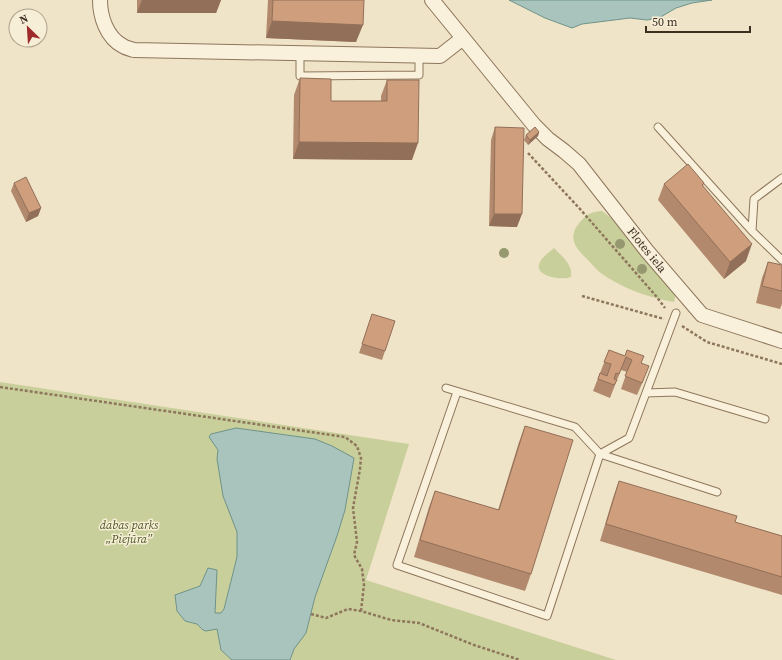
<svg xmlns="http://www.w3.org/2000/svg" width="782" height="660" viewBox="0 0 782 660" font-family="'Source Serif 4',serif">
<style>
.green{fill:#c9cf9b}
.water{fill:#a9c4bc;stroke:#6f938a}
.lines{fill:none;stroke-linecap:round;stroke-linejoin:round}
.service-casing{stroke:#8d765c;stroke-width:9}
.minor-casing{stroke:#8d765c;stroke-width:16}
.path{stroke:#8d765c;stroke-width:2.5;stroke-dasharray:3 2;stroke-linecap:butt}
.service{stroke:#faf1dc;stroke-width:7}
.minor{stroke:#faf1dc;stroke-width:14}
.tree{fill:#96986f}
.wall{fill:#b2896c}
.shaded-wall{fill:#916f58}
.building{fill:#cf9f7d;stroke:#916f58}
.labels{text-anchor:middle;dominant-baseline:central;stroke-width:3;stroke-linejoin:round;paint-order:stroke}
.street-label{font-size:12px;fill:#3d2e20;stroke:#f7eed8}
.park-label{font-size:12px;font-style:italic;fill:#4d5a26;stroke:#f7eed8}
</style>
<rect width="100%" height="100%" fill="#f0e4c8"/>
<path class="green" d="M602,211l8,6 62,71 4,6 -2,8c-24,-4 -49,-13 -69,-26 -7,-4 -12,-11 -18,-17 -10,-9 -19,-20 -10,-33 8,-11 12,-14 25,-15z
M554,248c8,8 19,17 17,29 -9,4 -39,-1 -31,-15 2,-5 10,-10 14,-14z
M0,382l409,62 -43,136 250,80h-616z"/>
<path class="water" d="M509,0h203l-20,3 -16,5 -17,10 -12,2 -17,-2 -48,6 -10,4 -27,-10z
M236,428l79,11 17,7 22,12 -9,52 -8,26 -22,61 -9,36 -12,16 -4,11h-58l-11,-10 -4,-21 -11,2 -3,-1 -6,-6 -12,-3 -8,-10 -2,-16 25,-9 8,-18 9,2 -2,43h6l3,-4 13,-52v-25l-14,-36 -6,-37 1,-9 -9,-13 2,-3z"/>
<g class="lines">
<defs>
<path id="service" d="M300,54v22l119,-1v-19
M658,127l94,104
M782,178l-28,21 -2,32 30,29
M446,388l129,39 25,27 117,38
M457,392l-60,173 150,51 53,-162 29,-16 47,-125
M646,393l29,-1 90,27"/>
<path id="minor" d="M100,0c0,17 7,38 23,46 3,2 8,3 11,4l306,6 23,-18
M432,0l102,125 14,14 16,12 15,13 68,87 55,64 80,26"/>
</defs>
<use href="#service" class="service-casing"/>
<use href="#minor" class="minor-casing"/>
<path class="path" d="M528,153l52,56 76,87 9,12
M582,296l82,23
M682,326l25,16 75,22
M0,387l345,50 12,9 4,12 -1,11 -7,39 4,34 -3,13 8,14 2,16 -3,26
M311,614l15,4 22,-9 13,2 30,9 28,3 55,22 46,15"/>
<use href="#service" class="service"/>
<use href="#minor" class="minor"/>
</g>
<g class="tree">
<circle cx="620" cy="244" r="5"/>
<circle cx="504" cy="253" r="5"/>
<circle cx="642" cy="269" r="5"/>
</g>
<path class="wall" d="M137,0h84l-5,13h-79z
M268,0h96l-8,42 -90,-4z
M300,78l31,23h50v-5l6,-16 25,80 -119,-1 1,-64z
M495,127l22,100 -28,-1 2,-86z
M539,132l-1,4 -10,9 -4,-5 2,-5z
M14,183l27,25 -3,8 -12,6 -15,-31z
M704,183l-1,3 43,75 -22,18 -66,-79 6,-16z
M768,262l14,3v39l-2,5 -24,-6 6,-25z
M372,314l13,37 -3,9 -23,-7z
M609,350l33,13 2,16 -7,16 -16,-6 6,-17 -6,-2 -11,28 -17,-7z
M525,426l6,148 -6,17 -111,-34 15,-50 6,-16 63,19 21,-68z
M619,481l116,41 47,14v59l-182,-54 13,-43z"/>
<path class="shaded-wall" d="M142,0h79l-5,13h-79z
M272,21l91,4 -7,17 -90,-4z
M539,132l-1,4 -10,9 2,-5z
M299,142l119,1 -6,17 -119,-1z
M41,208l-3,8 -12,6 3,-9z
M494,214h28l-5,13 -28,-1z
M752,244l-6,17 -22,18 6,-17z"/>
<path class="building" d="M273,0h91l-1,25 -91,-4z
M300,78l31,1v22h56v-21h32l-1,63 -119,-1z
M495,127l29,1 -2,86h-28z
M535,127l4,5 -9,8 -4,-5z
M688,164l16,19 -2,2 50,59 -22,18 -66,-78z
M26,177l15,31 -12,5 -15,-30z
M768,262l14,3v26l-20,-5z
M372,314l23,7 -10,30 -23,-7z
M609,350l16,6 2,-6 17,6 -3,7 8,3 -7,17 -17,-7 7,-16 -6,-3 -7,17 -3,-1 -2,6 3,1 -3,5 -16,-6 2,-6 7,3 4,-12 -7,-2z
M525,426l48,14 -42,134 -111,-34 15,-49 64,19z
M619,481l118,35 -2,6 47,14v41l-176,-53z"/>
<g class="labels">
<g class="street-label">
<text transform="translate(647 250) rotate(51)">Flotes iela</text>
</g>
<g class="park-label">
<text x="129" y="525">dabas parks<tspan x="129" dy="14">„Piejūra”</tspan></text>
</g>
</g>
<g transform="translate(28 28) rotate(335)"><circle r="19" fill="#f7eed8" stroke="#ada18e"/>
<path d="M0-3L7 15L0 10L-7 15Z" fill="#9e2a2b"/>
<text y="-6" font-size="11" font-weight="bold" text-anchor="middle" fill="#3d2e20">N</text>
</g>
<path d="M646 26v6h104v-6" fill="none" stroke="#3d2e20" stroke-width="2"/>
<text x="652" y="26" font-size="12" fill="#3d2e20" stroke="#f7eed8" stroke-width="3" paint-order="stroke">50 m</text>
</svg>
